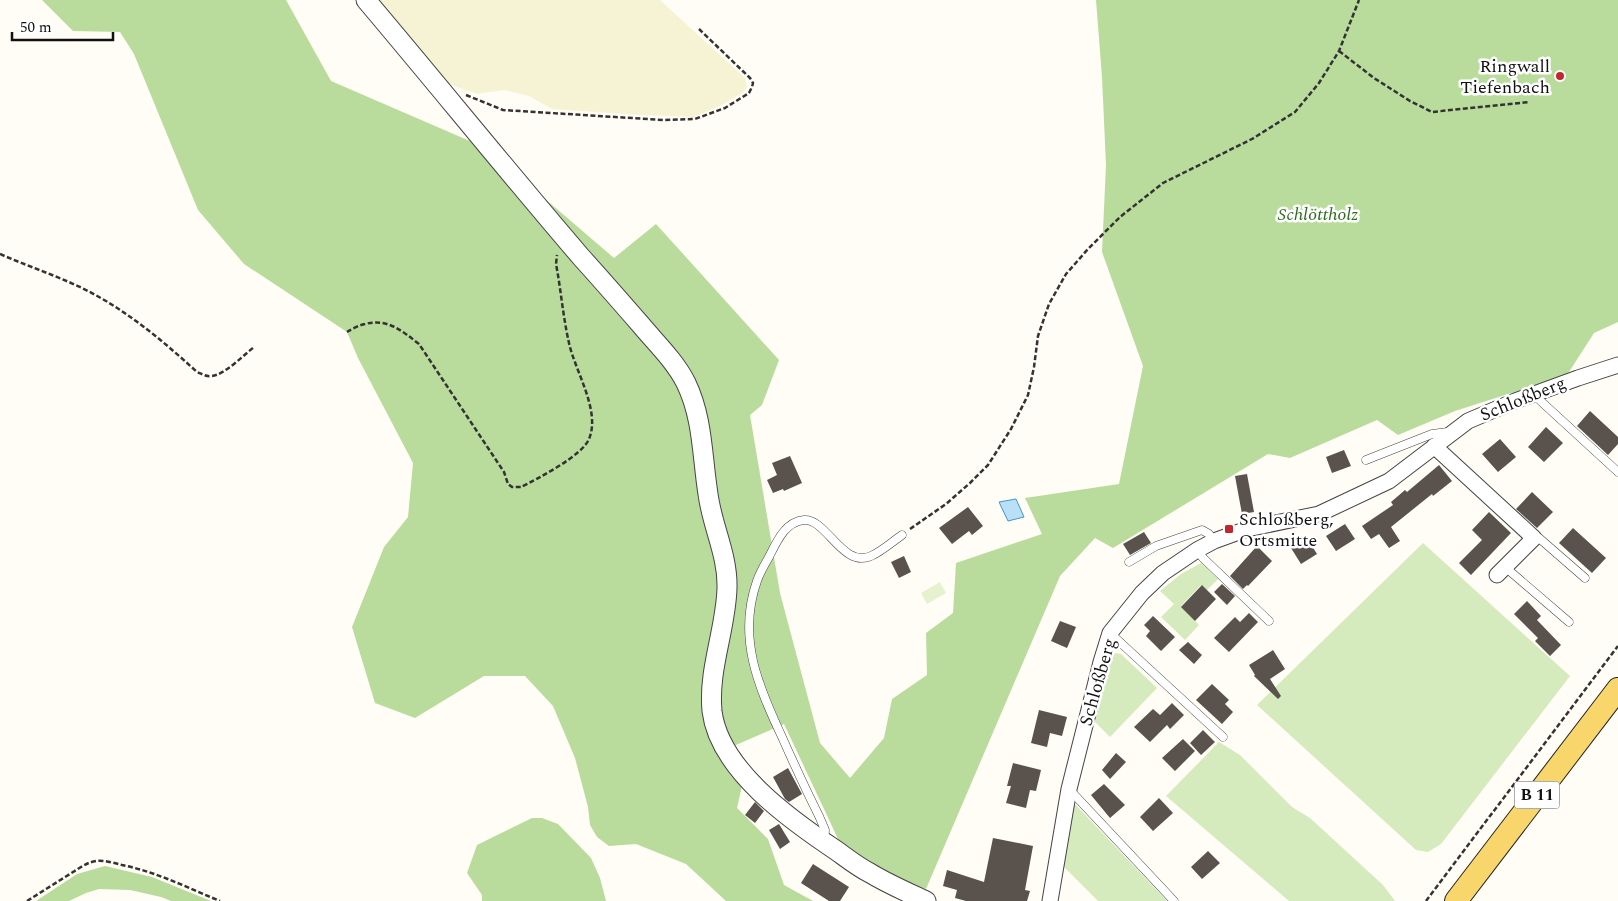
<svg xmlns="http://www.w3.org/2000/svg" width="1618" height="901" viewBox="0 0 1618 901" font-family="Spectral,serif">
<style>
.farmland{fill:#f6f3d4}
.green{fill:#d5ebbd}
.forest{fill:#b9dc9c}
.pitch{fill:#e6f2cf}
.water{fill:#b9e0f7;stroke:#3f96cf}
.building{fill:#5a524d}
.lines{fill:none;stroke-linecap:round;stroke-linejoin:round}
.service-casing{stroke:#444;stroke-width:9}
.minor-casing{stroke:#444;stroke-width:17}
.tertiary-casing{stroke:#444;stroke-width:21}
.primary-casing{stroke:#222;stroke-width:24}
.path{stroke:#333;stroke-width:2.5;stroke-dasharray:5 2.5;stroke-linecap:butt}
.service{stroke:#fff;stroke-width:8}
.minor{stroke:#fff;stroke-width:15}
.tertiary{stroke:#fff;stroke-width:19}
.primary{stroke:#f9d66b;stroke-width:22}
.poi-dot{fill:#c4262e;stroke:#fff;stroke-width:2}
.labels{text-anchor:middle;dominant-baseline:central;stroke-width:5;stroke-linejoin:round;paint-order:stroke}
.shield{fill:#fff;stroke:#585858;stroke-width:1}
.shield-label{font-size:16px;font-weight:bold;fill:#111}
.poi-label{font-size:18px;fill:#111;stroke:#fff;text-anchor:end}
.park-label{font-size:18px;font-style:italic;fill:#2f6b1f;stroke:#fff}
.street-label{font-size:18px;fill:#111;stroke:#fff}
</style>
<rect width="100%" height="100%" fill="#fffdf5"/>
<path class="farmland" d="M373,0h287l85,78 2,8 -3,6 -22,13 -28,12 -56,-2 -86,-6 -23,-13 -25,-6 -27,4 -34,-12z"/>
<path class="green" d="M1423,543l147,133 -129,168 -13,8 -12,-2 -159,-145z
M1201,563l17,16 -11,11 -6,-5 -20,21 18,19 -14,15 -24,-23 13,-13 -14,-13 21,-17z
M1116,653l5,1 36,34 -47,49 -17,-17 17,-63z
M1219,742l21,13 52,52 18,11 73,67 12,16h-106l-123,-105z
M1074,803l93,98h-69l-36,-36z"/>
<path class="forest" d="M42,0h244l45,81 155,67 128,110 42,-34 123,136 -17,45 -12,10 30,178 40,150 30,35 34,-40 8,-39 35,-24 -1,-42 27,-20 3,-50 86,-29 -17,-36 94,-14 24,-118 -41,-114 4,-87 -4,-88 -6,-77h522v322l-24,11 -27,42 -112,36 -57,24 -21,-15 -87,38 -22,-4 -155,94 -18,-10 -35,38 -134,313 -45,-18 -42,-30 -55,-117 -48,21 -16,4 22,37 -5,22 31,31 16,46 29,16h-87l-40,-37 -50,-20 -27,2 -12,-9 -7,-12 -2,-18 -13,-49 -22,-52 -28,-30h-41l-69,42 -40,-15 -23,-76 32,-80 24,-30 5,-54 -55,-105 -11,-26 -103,-68 -46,-54 -64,-156 -14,-22 -47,-1z
M532,818h10l16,6 33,34 9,20 6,23h-124v-6l-15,-22 10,-28z
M105,866l47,11 59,24h-40l-10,-4 -31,-7 -31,-1 -13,4 -17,8h-33l41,-27z"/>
<path class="pitch" d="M940,582l6,11 -19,11 -6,-11z"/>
<path class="water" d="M1016,499l8,18 -16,4 -9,-19z"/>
<path class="building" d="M1590,411l28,26v7l-10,11 -31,-29z
M1546,427l17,16 -19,19 -16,-15z
M1500,439l16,18 -18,15 -16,-18z
M1344,450l7,16 -19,7 -6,-16z
M790,456l12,27 -18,8 -1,-2 -10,4 -6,-13 10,-5 -5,-12z
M1439,465l13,16 -19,15 -1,-2 -41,33 9,14 -11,7 -10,-14 -8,5 -9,-13 31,-21 -2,-3 14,-12 2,2z
M1247,474l7,38 -12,2 -7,-38z
M1532,492l21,20 -16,16 -21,-19z
M968,507l15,19 -11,9 -3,-4 -17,13 -13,-16z
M1489,512l22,21 -40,42 -12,-12 23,-23 -10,-10z
M1345,524l10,15 -19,12 -10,-15z
M1573,528l33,30 -14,15 -33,-30z
M1144,532l7,11 -21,12 -7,-11z
M1307,538l10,16 -16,10 -10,-16z
M1257,546l15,15 -24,25 -1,-1 -4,4 -13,-13z
M904,556l7,16 -12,6 -8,-16z
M1222,584l13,12 -8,9 -13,-13z
M1202,585l14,14 -21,22 -14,-14z
M1527,601l14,15 -4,4 24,25 -11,11 -15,-15 3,-3 -24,-24z
M1249,613l9,9 -29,30 -15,-14 21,-21 5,5z
M1153,616l22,21 -14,14 -15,-15 4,-5 -6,-6z
M1060,621l16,6 -9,21 -16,-7z
M1188,642l14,13 -8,9 -15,-14z
M1273,650l12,19 -15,10 11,17 -3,3 -24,-23 1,-1 -6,-10z
M1212,684l17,16 -4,4 8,8 -11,12 -26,-24z
M1172,703l12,12 -14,14 -3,-4 -17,17 -16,-15 19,-18 7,6z
M1039,710l28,7 -5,19 -12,-3 -3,14 -16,-4z
M1203,730l12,12 -14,13 -11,-12z
M1183,739l12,12 -20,20 -13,-13z
M1116,753l10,9 -16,17 -8,-9z
M1013,763l28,7 -5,21 -6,-1 -4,18 -20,-5 5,-17h-4z
M788,768l14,26 -13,8 -4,-3 -12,-22z
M1104,784l21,21 -15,13 -19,-23z
M1159,798l14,15 -20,18 -13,-14z
M755,802l9,9 -9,12 -10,-8z
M779,824l11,18 -10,7 -11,-19z
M993,838l40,8 -8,44 5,1 -3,10h-61l-11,-3 2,-8 -14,-4 4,-16 37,12z
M1208,851l12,12 -18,16 -11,-12z
M813,864l36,23 -9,14h-11l-28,-18z"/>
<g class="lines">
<defs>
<path id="service" d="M1533,394l85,78
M1366,460l66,-26 16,-2
M1534,538h5l46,40
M1197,550l6,8 66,63
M1129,562l27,-16 46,-16 7,4 5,7
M1505,567l64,55
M1110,633l113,104
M1069,789l105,112
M824,840l1,-10 -6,-14c-13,-26 -25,-52 -37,-79 -24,-51 -45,-100 -25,-156 3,-9 8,-17 12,-24 8,-16 16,-35 35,-37 22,-2 39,49 67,36 11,-5 21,-14 31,-21"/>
<path id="minor" d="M1434,446l100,92 -37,37
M1050,901l19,-112 32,-127 9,-29 32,-40 21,-20 34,-23 17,-9 33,-12 72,-15 70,-33 79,-60 47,-20 63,-23 40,-13"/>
<path id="tertiary" d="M366,0c72,85 142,172 215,257 20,22 40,45 60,68 15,18 34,36 45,58 17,35 16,73 22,111 4,32 20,61 19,94 -1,41 -19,81 -15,123 7,59 80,110 125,140 11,8 21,16 33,22 18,11 37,19 56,28"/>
<path id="primary" d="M1456,901l162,-212"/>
</defs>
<use href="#service" class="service-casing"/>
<use href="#minor" class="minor-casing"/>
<use href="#tertiary" class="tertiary-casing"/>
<use href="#primary" class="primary-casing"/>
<path class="path" d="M1339,51l35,27 36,23 22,11 97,-10
M466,95l37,15 160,10 32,-1 30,-11 24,-15 3,-6 1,-4 -3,-5 -51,-49
M0,254c27,12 55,21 82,34 43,21 80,52 115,84 5,2 9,5 15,4 12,-1 32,-21 42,-29
M347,332c5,-3 12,-7 18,-8 23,-6 37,7 54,20l85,128 4,12 4,3h9c16,-8 61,-31 68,-48 12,-28 -14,-68 -20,-96 -6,-26 -8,-53 -13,-79l1,-9
M910,529l36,-25 24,-21 18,-18 23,-36 17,-34 6,-28 4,-31 11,-32 17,-30 22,-25 32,-32 43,-34 89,-44 43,-27 24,-29 20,-32 20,-51
M27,901l54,-34c5,-3 9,-5 15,-6 8,-1 18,2 26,4 35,7 66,23 98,36
M1426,901l192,-255"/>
<use href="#service" class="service"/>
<use href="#minor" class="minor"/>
<use href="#tertiary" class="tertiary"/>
<use href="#primary" class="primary"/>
</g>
<g class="poi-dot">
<circle cx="1560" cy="76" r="5"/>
<rect x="1224" y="524" width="10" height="10" rx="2.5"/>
</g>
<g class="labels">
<rect class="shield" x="1514.5" y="781.5" width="45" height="27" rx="4"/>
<g class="shield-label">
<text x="1537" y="795">B 11</text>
</g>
<g class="poi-label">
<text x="1550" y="66">Ringwall<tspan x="1550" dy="21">Tiefenbach</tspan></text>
<text x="1239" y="519" text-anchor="start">Schloßberg,<tspan x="1239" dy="21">Ortsmitte</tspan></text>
</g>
<g class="park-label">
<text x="1318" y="214">Schlöttholz</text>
</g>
<g class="street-label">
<text transform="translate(1523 399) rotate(-22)">Schloßberg</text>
<text transform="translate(1098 682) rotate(-74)">Schloßberg</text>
</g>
</g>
<path d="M12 32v8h101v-8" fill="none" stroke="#111111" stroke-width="2.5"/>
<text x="20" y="32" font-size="15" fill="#111111" stroke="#ffffff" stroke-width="4" paint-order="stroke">50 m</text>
</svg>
